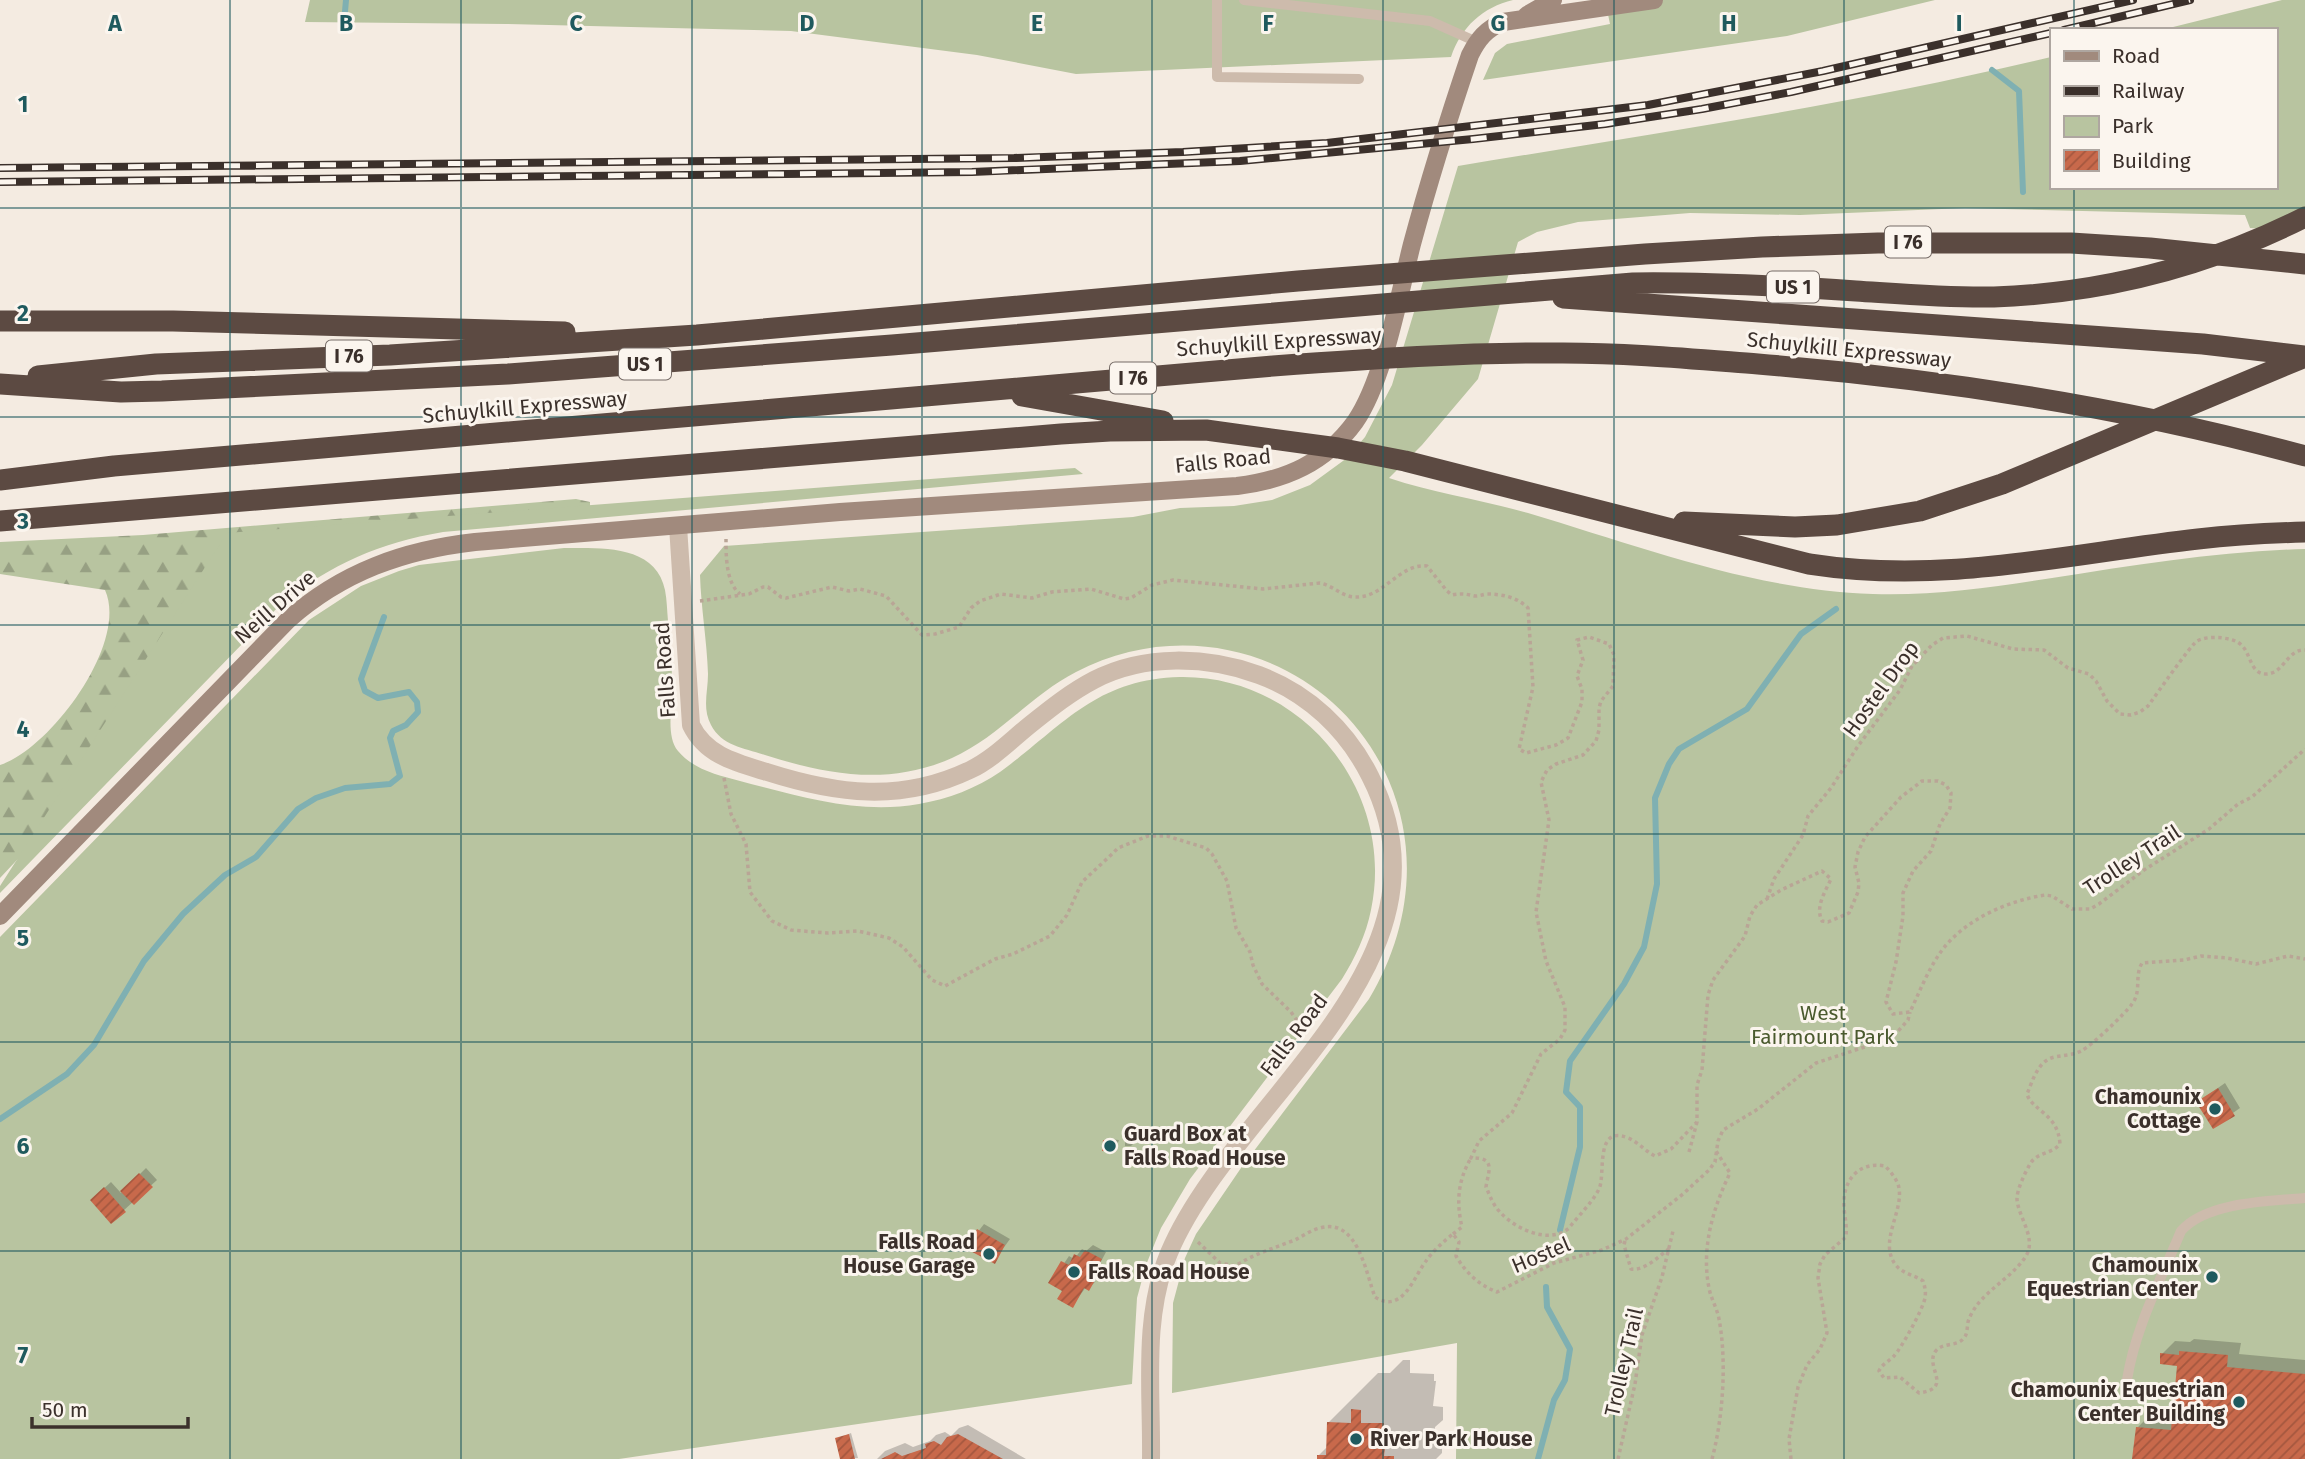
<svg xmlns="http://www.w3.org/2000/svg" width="2305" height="1459" viewBox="0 0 2305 1459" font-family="'Fira Sans',sans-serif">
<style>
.forest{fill:url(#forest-firs)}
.park{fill:#b8c4a0}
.shadow{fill:#0003}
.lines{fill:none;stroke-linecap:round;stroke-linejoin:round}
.stream{stroke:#7fb0b2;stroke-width:6}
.building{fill:url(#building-hatch)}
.path{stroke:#b9a596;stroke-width:3.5;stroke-dasharray:3.5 3.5;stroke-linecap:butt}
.lane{stroke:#cdbbac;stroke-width:10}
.street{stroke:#cdbbac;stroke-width:18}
.secondary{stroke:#a18a7d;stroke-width:18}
.highway{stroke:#5c4a42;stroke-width:21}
.rail-casing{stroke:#3b302b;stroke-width:8}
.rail{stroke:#fbf5ee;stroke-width:5;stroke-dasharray:16;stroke-linecap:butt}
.grid{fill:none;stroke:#1f5a5e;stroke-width:2;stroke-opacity:0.55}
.poi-dot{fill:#1f5a5e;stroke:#fbf5ee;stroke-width:2.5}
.labels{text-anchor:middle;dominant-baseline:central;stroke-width:6;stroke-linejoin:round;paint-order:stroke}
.shield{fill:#fbf5ee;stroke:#756b66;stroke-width:2}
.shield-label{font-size:19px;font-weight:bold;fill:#3b302b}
.street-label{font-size:21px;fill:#3b302b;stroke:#fbf5ee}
.park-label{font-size:21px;fill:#4a5a2e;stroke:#fbf5ee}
.poi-label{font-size:21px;font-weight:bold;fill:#3b302b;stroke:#fbf5ee;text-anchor:end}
.grid-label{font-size:23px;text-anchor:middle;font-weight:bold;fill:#1f5a5e;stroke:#fbf5ee;stroke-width:6;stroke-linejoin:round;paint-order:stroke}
</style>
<defs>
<pattern id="forest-firs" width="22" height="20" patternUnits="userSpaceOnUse" patternTransform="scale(1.75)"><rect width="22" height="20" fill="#b8c4a0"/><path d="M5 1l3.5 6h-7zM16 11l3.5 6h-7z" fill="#97a083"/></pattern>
<pattern id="building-hatch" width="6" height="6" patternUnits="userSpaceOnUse" patternTransform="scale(1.75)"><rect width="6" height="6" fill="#c8694b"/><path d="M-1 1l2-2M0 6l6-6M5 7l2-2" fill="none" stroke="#a4573f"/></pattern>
</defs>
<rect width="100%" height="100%" fill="#f4ebe1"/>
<path class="forest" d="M576,499l14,3v7l-183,25 -100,41 -260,253 -47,50v-113c50,-16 129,-122 105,-175l-105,-16v-32l143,-7z"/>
<path class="park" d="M310,0h1203c-30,7 -52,27 -62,57l-375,17 -99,-19 -186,-24 -285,-7 -201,-2z
M1605,0h330l-148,36 -304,44 12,-27 12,-9 103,-20z
M2282,0h23v209l-41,20 -14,-1 -5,-13 -280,-7 -165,7 -110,-2 -112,9 -41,10 -19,10 -40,137 -56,66 -33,33c45,15 93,22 139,35 114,34 226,77 345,81 60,2 120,-7 179,-16 84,-13 168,-27 253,-29v910h-849l1,-116 -285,50 1,-90 12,-45 11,-24 45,-66 128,-169c40,-67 51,-145 20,-218 -53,-122 -196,-170 -313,-109 -45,23 -77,65 -124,86 -63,28 -124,17 -187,-3 -21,-7 -43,-9 -54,-30 -9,-17 -3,-33 -3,-51 -1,-33 -7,-66 -8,-99l24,-29 409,-29 47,-9 54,-2 38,-6 38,-15 37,-27 18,-21 27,-52 66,-219c198,-33 398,-62 593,-109v130h224v-157h-114z
M1075,468l8,6 -640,58c-64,11 -111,32 -161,71l-282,290v-7l227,-353z
M564,548c36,0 92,-4 101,42 2,10 2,21 3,31 2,25 5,50 4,75 -1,17 -5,42 6,55 16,19 40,24 62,30 58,15 118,34 179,23 29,-5 58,-16 81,-32 62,-45 95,-93 180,-95 122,-2 216,114 191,233 -5,25 -16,48 -29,69l-152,200 -29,49 -15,37 -9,33 -5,86 -513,75h-619v-522l309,-317 52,-34 38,-15 20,-6z"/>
<path class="shadow" d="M2225,1083l15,25 -27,19 -15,-25z
M1127,1136h6v8l-2,2h-6v-7z
M1108,1139l11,1 -4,11 -10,-10z
M146,1168l11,12 -46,42 -13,-28 13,-12 10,11z
M984,1224l26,15 -16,22 -28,-25 6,-6 5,3z
M1093,1245l13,7 -11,21 4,2 -4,7 -6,6 -3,-1 -13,18 -9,-15 -13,-7 18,-27 5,3 8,-10 4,2z
M2194,1339l47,4 -2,11 66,6v99h-171l3,-31 13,-13 24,2 5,-53 -17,-10 13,-13 15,1z
M1403,1360h7v13l24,1v7h2l-3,25 10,1v13l-8,7v14l7,1v11l-6,6h-118v-3l10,-10v-23l50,-50h12z
M968,1425l58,34h-149l8,-8 20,-8 8,4 17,-6 6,-6 9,-3 6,4 8,-8z
M851,1433l7,25 -16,1 -5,-20z"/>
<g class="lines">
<path class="stream" d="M344,23l2,-23
M1992,70l27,21 4,101
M0,1119l67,-45 27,-29 50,-84 39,-47 42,-39 31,-18 42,-48 18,-11 29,-10 45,-4 10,-8 -10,-38 3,-7 13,-6 12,-13 -1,-10 -8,-10 -31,6 -13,-7 -4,-12 23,-62
M1560,1230l20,-83v-40l-14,-15 4,-31 54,-77 20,-37 13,-63 -2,-86 14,-34 10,-15 68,-40 54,-75 35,-25
M1538,1459l16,-59 11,-20 5,-31 -23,-42 -1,-20"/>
</g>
<path class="building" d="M2218,1088l17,28 -22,13 -17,-27z
M1103,1140l14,2 -1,10 -14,-1z
M139,1173l14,14 -19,18 -14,-14z
M104,1187l22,25 -15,12 -21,-24z
M977,1229l28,16 -10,19 -36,-19 6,-10 7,4z
M1085,1250l17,9 -12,21 4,2 -5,9 -5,-3 -11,20 -16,-9 5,-8 -14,-8 13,-22 8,4 5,-11 6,3z
M2179,1351l49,4 -1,12 78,7v85h-173l4,-32 35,3 6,-64 -17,-2v-11l19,2z
M1351,1409l10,1v13h23v7h3l-3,26h10v3h-77v-4h9l1,-33 24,1z
M849,1434l6,25h-15l-5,-21z
M958,1434l45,25h-122l14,-7 7,4 24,-8 -1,-4 9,-3 7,4 6,-8z"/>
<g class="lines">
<path class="path" d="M726,539c0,17 0,44 14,55
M700,601l49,-7 14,-7h5l13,10 5,1 46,-11 17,4 11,-2 26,7 36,39 13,-1 24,-7 12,-19 9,-7 21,-7 31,4 20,-6 39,-3 33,10 7,-1 21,-13 21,-5 90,9 57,-6c14,3 22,14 36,14 27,1 44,-34 71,-31l20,25 5,4c9,-2 14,-1 23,1 4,0 7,-1 11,-2 16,0 31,3 42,14l5,79 -14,62 7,4 30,-8 12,-7 14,-36v-13l-5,-13 6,-16 -6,-20 12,-3 20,7 5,11 -1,31 -12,15 -2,7v22l-3,11 -13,14 -27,9 -9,6 -6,12 8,38 -13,92 10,49 19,46v23l-5,9 -19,15 -29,59 -33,28 -8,17c26,-1 17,14 15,29 4,9 7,18 14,25 15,17 49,33 69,16 10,-13 23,-25 30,-39 7,-14 -5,-65 29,-51 10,4 17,13 27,18l16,-7 26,-27
M724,778l7,36 15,30 4,48 22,29 19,9 36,3 31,-2 31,7 14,9 29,33 13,6 50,-27 18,-5 37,-18 17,-21 15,-33 29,-27 7,-7 30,-12h19l39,12 6,6 15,27 9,47 14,24 3,13 9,19 29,28 14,20
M1767,899l7,-20 29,-44 5,-19 23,-28 27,-42 42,-56 12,-24 20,-21 11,-7 24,-2 46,13 31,1 24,18 21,6 7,7 11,20 13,13 11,1 9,-3 8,-6c8,-11 42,-60 49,-65 8,-4 18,-4 26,-3 11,2 17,3 23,13 5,9 7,23 20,23 18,0 21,-25 39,-24
M1689,1152l8,-30v-37l5,-15 6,-75 5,-15 32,-44 5,-20 7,-11 24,-15 41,-19 9,8c-6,13 -16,28 -9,42l6,1 21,-9 9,-21 1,-9 -4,-16 3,-15 7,-15 36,-40 21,-16h16l8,4 5,8 -1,15 -10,16 -9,27 -18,20 -10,22v23l-7,46 -10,40 7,12 17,-2c9,-19 18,-42 30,-59 23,-33 67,-52 105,-58l7,1 20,13h18l9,-5 45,-34 65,-41 29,-25 14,-7 53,-48
M1453,1234l9,-7c-6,-25 -4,-47 9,-69
M1625,1241l-1,4 7,24c14,2 28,-13 39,-21
M1198,1242l22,21 15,3c19,-12 39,-18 60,-26 8,-4 16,-10 25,-12 38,-11 46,46 55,69 28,18 39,-21 51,-36 6,-9 18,-20 27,-27l6,8 -3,14c10,17 23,29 41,36l57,-29 48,-13 24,-11 57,-45 26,-24 6,-8 3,-21 5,-11 35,-21 58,-46 76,-25 16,-18 2,-8
M1618,1459l17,-75 7,-49 20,-58 11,-46
M1712,1459c11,-41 15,-98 7,-140 -2,-11 -8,-20 -10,-31 -8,-40 4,-80 21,-115l-14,-22
M1791,1459l-2,-20 9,-52 9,-22 13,-16 7,-16 -9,-55 2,-14 5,-9 21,-18c1,-11 -1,-19 -2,-29 -2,-27 14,-47 41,-42 5,5 10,11 13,18 8,25 -20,56 -3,80 7,10 20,11 28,17 2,6 3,11 2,17 -2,11 -23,49 -31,58 -6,6 -12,8 -15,15l5,7 16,-1 19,16c35,-5 6,-25 16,-41 7,-10 21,-5 28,-13 6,-6 3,-13 6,-20 2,-5 5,-10 8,-14 14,-18 37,-30 49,-49 11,-18 -8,-39 -9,-57 0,-10 8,-26 13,-35 7,-12 22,-10 30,-20 -2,-31 -28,-33 -33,-50 6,-14 11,-34 28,-37 9,-2 18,-2 26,-6 9,-4 45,-38 51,-47 10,-13 2,-27 10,-41l42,-3 17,-4 26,2 29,6 32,-8 17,3"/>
<path class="lane" d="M1217,0v77l142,2
M1244,0l186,21 47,21
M2127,1380c8,-52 34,-101 54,-149 25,-29 88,-30 124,-33"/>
<path class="street" d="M678,526l13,199c15,31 46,38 76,47 69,22 134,31 203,-2 23,-11 41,-30 61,-46 20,-16 40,-32 63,-44 50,-26 113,-24 165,-5 49,18 88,55 111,101 96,188 -137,324 -201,477 -27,64 -17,138 -18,206"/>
<path class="secondary" d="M1527,15l26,-15
M0,916l288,-296c54,-48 116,-70 187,-78l365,-30 397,-26c49,-6 88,-23 118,-64 29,-42 44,-127 57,-178 17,-63 37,-127 58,-189 8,-16 16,-26 33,-33l151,-22"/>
<path class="highway" d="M1563,298l640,46 102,12
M0,321h173l392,11
M38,376l118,-12 234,-9 307,-20 601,-54 347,-27 117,-7 116,-4h193l79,5 155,16
M0,384l121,8 41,-1 346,-17 384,-29 741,-62c75,-1 149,3 223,8 46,3 92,7 138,6 109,-4 214,-31 311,-80
M1022,396l141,25
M0,480l114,-14 1159,-100c96,-7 193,-14 290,-13 65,0 130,6 195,11 184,15 369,43 547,92
M0,521l1061,-87 49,-3 96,-1 132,18 67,13 404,103c135,21 256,-10 389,-25 36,-4 71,-6 107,-7
M1684,522l111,5 42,-2 83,-14 82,-27 303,-127"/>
<defs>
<path id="rail" d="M2064,30l126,-30
M0,168l1014,-10 169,-6 144,-9 321,-38 175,-34 310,-71
M0,182l972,-10 268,-11 233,-22 132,-15 97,-15 89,-17 260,-59"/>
</defs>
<use href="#rail" class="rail-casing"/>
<use href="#rail" class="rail"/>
</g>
<path class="grid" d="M230,0v1459M461,0v1459M692,0v1459M922,0v1459M1152,0v1459M1383,0v1459M1614,0v1459M1844,0v1459M2074,0v30M2074,187v1272M0,208h2305M0,417h2305M0,625h2305M0,834h2305M0,1042h2305M0,1251h2305"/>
<g class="poi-dot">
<circle cx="2215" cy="1109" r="7"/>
<circle cx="1110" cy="1146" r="7"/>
<circle cx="989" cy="1254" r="7"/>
<circle cx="1074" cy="1272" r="7"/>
<circle cx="2212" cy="1277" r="7"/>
<circle cx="2239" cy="1402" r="7"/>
<circle cx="1356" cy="1439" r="7"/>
</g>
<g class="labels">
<g class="shield">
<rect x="1885" y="226.5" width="46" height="31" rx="5"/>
<rect x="1767" y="271.5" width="52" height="31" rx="5"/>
<rect x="326" y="340.5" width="46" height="31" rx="5"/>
<rect x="619" y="348.5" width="52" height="31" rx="5"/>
<rect x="1110" y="362.5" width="46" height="31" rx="5"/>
</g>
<g class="shield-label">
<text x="1908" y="242">I 76</text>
<text x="1793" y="287">US 1</text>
<text x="349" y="356">I 76</text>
<text x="645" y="364">US 1</text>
<text x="1133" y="378">I 76</text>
</g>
<g class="street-label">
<text transform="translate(1279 342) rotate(-4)">Schuylkill Expressway</text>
<text transform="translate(1849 350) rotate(6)">Schuylkill Expressway</text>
<text transform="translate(525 407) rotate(-5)">Schuylkill Expressway</text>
<text transform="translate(1223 461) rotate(-6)">Falls Road</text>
<text transform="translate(275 607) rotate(-41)">Neill Drive</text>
<text transform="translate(665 670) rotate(-94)">Falls Road</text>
<text transform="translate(1881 689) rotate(-54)">Hostel Drop</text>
<text transform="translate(2132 860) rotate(-33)">Trolley Trail</text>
<text transform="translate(1294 1035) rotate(-53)">Falls Road</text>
<text transform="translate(1541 1255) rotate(-23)">Hostel</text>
<text transform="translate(1624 1362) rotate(-77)">Trolley Trail</text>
</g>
<g class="park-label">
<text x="1823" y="1013">West<tspan x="1823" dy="24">Fairmount Park</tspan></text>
</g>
<g class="poi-label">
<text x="2201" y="1097">Chamounix<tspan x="2201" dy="24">Cottage</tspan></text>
<text x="1124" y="1134" text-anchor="start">Guard Box at<tspan x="1124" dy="24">Falls Road House</tspan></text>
<text x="975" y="1242">Falls Road<tspan x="975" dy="24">House Garage</tspan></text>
<text x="2198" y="1265">Chamounix<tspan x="2198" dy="24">Equestrian Center</tspan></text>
<text x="1088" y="1272" text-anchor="start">Falls Road House</text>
<text x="2225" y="1390">Chamounix Equestrian<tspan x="2225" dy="24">Center Building</tspan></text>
<text x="1370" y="1439" text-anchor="start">River Park House</text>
</g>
</g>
<g class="grid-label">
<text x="115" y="31">A</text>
<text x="346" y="31">B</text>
<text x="576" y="31">C</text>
<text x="807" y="31">D</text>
<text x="1037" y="31">E</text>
<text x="1268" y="31">F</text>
<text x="1498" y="31">G</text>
<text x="1729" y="31">H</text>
<text x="1959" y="31">I</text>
<text x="23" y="112">1</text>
<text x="23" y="321">2</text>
<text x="23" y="529">3</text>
<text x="23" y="737">4</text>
<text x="23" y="946">5</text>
<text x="23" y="1154">6</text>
<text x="23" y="1363">7</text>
</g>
<rect x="2050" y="28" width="228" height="161" fill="#fbf5ee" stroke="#aea6a0" stroke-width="2"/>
<rect x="2064" y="51" width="35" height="10" fill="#a18a7d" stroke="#aea6a0" stroke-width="2"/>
<text x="2112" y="63" font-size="21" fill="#3b302b">Road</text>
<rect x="2064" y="86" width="35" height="10" fill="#3b302b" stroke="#aea6a0" stroke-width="2"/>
<text x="2112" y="98" font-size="21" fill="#3b302b">Railway</text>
<rect x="2064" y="116" width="35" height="21" fill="#b8c4a0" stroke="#aea6a0" stroke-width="2"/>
<text x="2112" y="133" font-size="21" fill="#3b302b">Park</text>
<rect x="2064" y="150" width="35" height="21" fill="url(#building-hatch)" stroke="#aea6a0" stroke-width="2"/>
<text x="2112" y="168" font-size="21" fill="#3b302b">Building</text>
<path d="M32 1417v10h156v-10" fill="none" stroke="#3b302b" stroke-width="3.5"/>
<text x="42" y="1417" font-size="21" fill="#3b302b" stroke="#fbf5ee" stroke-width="5" paint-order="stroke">50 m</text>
</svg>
